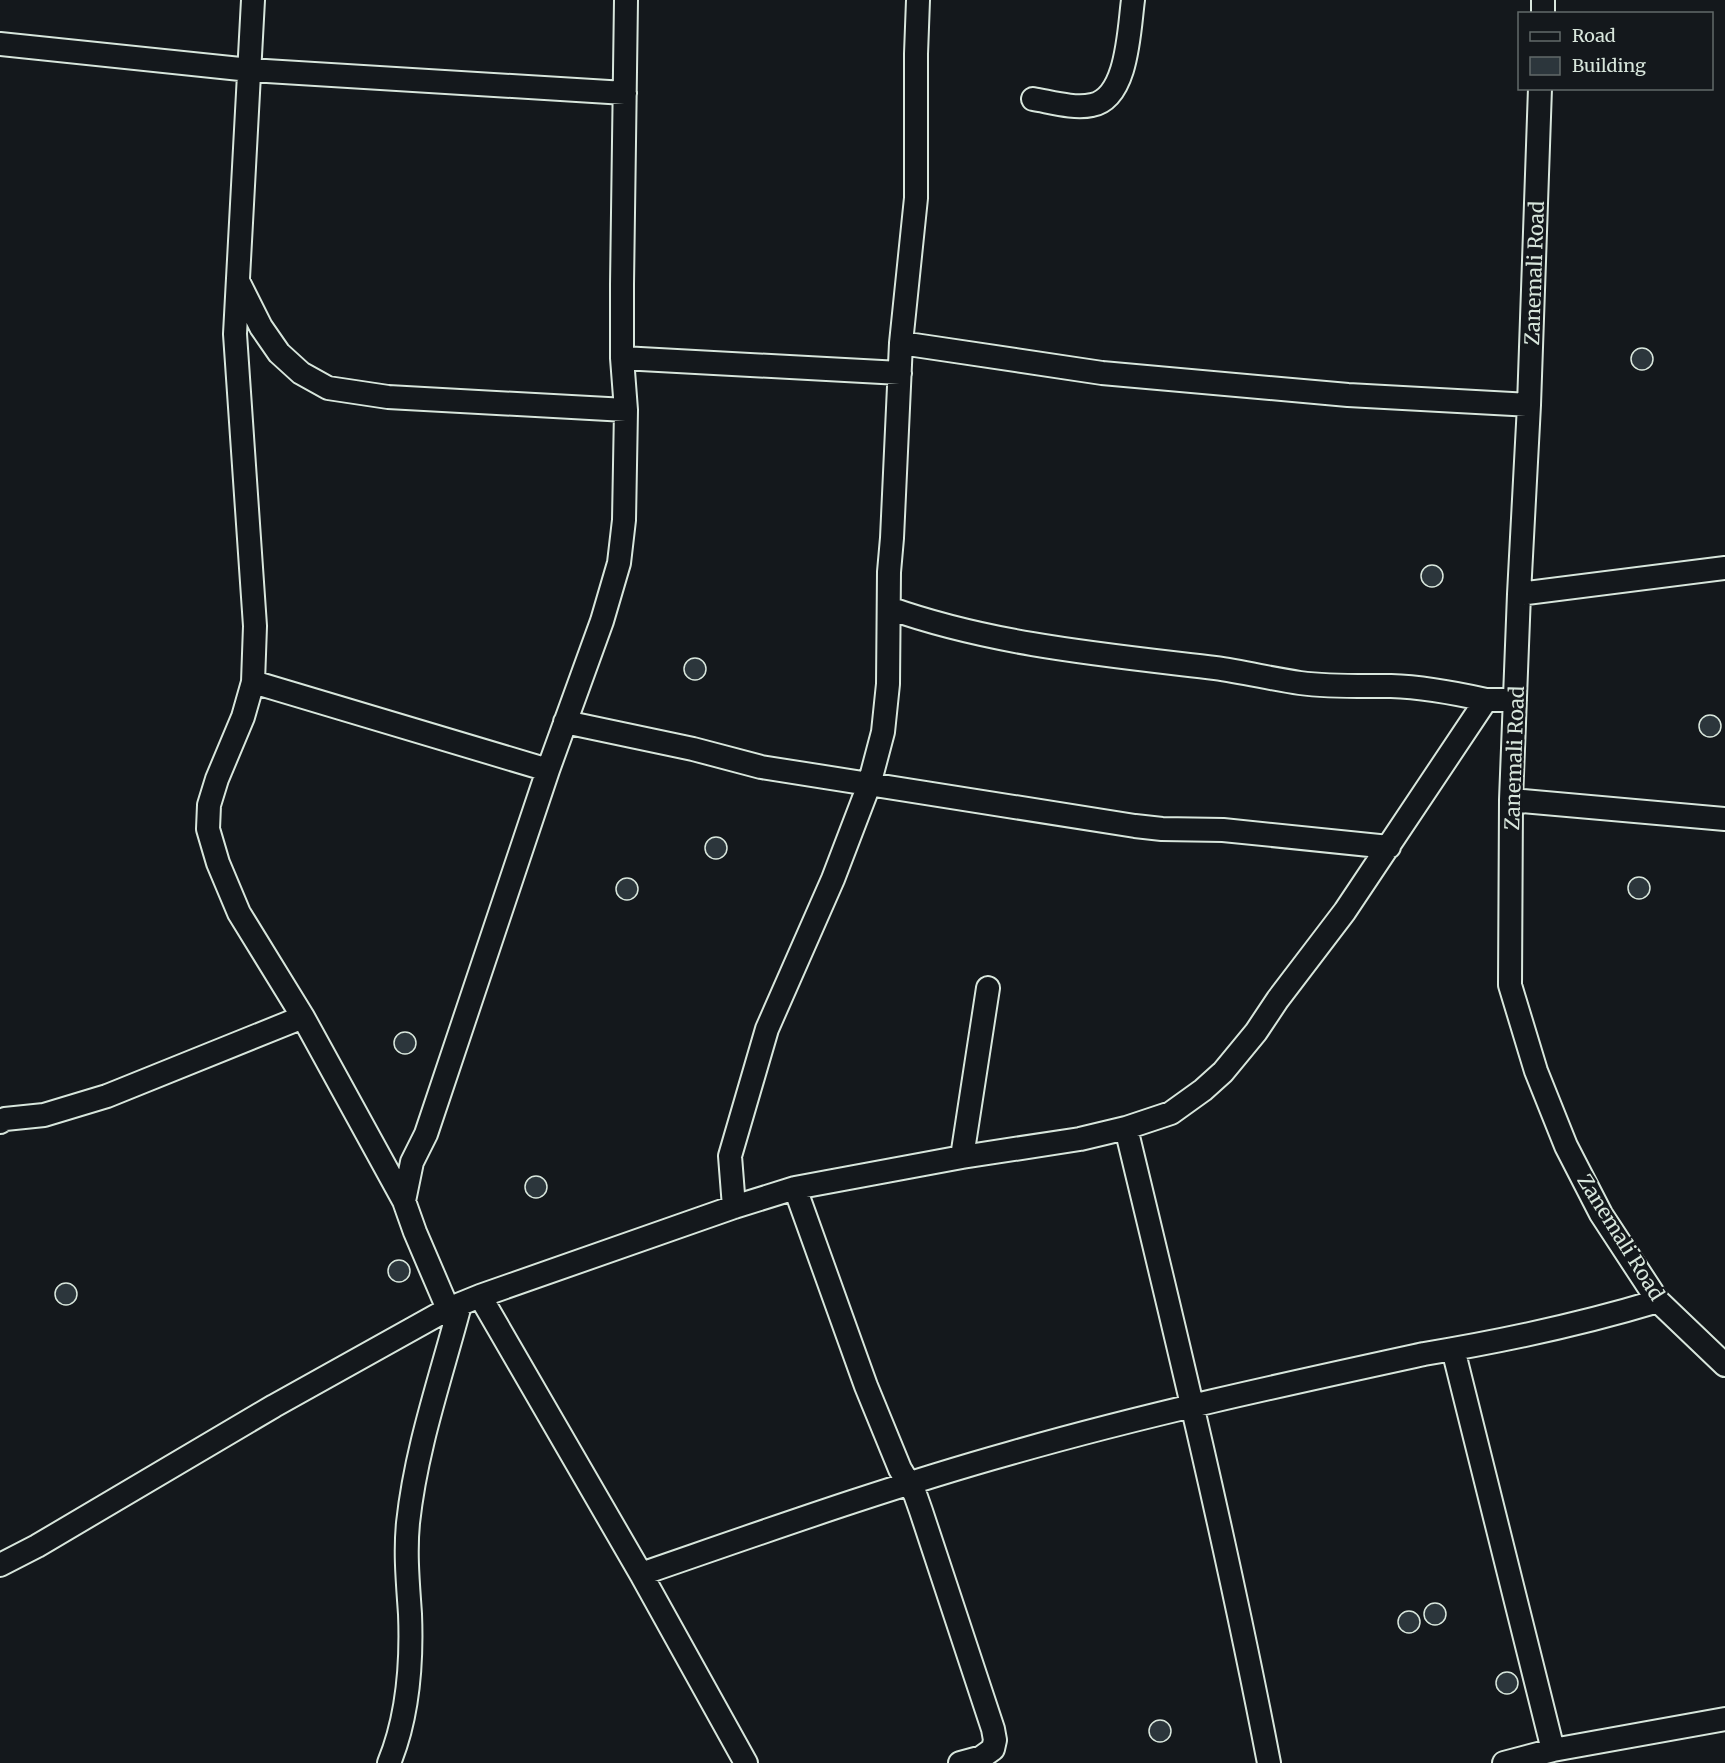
<svg xmlns="http://www.w3.org/2000/svg" width="1725" height="1763" viewBox="0 0 1725 1763" font-family="Merriweather,serif">
<style>
.building{fill:#2c363c;stroke:#d8e6dc;stroke-width:1.5}
.lines{fill:none;stroke-linecap:round;stroke-linejoin:round}
.minor-casing{stroke:#d8e6dc;stroke-width:26}
.minor{stroke:#14181c;stroke-width:22}
.labels{text-anchor:middle;dominant-baseline:central;stroke-width:4.5;stroke-linejoin:round;paint-order:stroke}
.street-label{font-size:20px;fill:#d8e6dc;stroke:#14181c}
</style>
<rect width="100%" height="100%" fill="#14181c"/>
<path class="building" d="M1631 359a11 11 0 1 1 22 0a11 11 0 1 1-22 0Z
M1421 576a11 11 0 1 1 22 0a11 11 0 1 1-22 0Z
M684 669a11 11 0 1 1 22 0a11 11 0 1 1-22 0Z
M1699 726a11 11 0 1 1 22 0a11 11 0 1 1-22 0Z
M705 848a11 11 0 1 1 22 0a11 11 0 1 1-22 0Z
M1628 888a11 11 0 1 1 22 0a11 11 0 1 1-22 0Z
M616 889a11 11 0 1 1 22 0a11 11 0 1 1-22 0Z
M394 1043a11 11 0 1 1 22 0a11 11 0 1 1-22 0Z
M525 1187a11 11 0 1 1 22 0a11 11 0 1 1-22 0Z
M388 1271a11 11 0 1 1 22 0a11 11 0 1 1-22 0Z
M55 1294a11 11 0 1 1 22 0a11 11 0 1 1-22 0Z
M1424 1614a11 11 0 1 1 22 0a11 11 0 1 1-22 0Z
M1398 1622a11 11 0 1 1 22 0a11 11 0 1 1-22 0Z
M1496 1683a11 11 0 1 1 22 0a11 11 0 1 1-22 0Z
M1149 1731a11 11 0 1 1 22 0a11 11 0 1 1-22 0Z"/>
<g class="lines">
<defs>
<path id="minor" d="M253,0l-18,334 20,292 -2,56 -10,35 -26,62 -8,26 -1,24 10,34 21,50 64,104 101,184
M1543,14v-14
M0,44l250,26 375,23
M1540,88l-11,317 -10,189 -8,206 -1,185 26,86 30,75 35,68 57,87 67,64
M1033,99c18,3 41,10 59,6 36,-7 37,-76 41,-105
M239,283l22,44 18,26 22,20 27,15 60,9 238,13
M901,343l201,30 246,22 181,10
M622,358l278,15
M1519,594l206,-26
M889,608c104,37 216,47 326,60 29,4 57,11 85,15 31,4 61,3 91,3 33,1 64,7 95,14
M253,682l295,88
M565,722l128,27 68,18 374,59 27,3 61,1 166,17
M1511,800l214,19
M0,1122l5,-3 39,-4 63,-19 196,-79
M1126,1128c51,211 102,422 143,635
M962,1157l26,-169
M795,1188l71,198 34,83 15,25 6,17 72,218 2,11 -2,9 -11,8 -22,6
M734,1207l-4,-51 37,-127 66,-150 36,-94 14,-53 5,-48 1,-112 3,-34 9,-195 15,-145v-144l2,-54
M480,1296l161,278 105,189
M448,1309l-33,-77 -11,-31 8,-39 14,-28 122,-364 54,-149 17,-58 5,-43 2,-110 -4,-52v-74l4,-284
M1453,1349l100,401
M0,1565l37,-19 237,-140 174,-97 32,-13 254,-89 61,-19 167,-31 118,-18 46,-11 45,-15 32,-23 20,-18 33,-40 22,-33 67,-88 141,-211h29
M641,1574c122,-42 245,-86 370,-121 136,-39 275,-69 413,-99 79,-13 158,-30 234,-53
M389,1763c19,-46 23,-99 21,-149 -2,-30 -5,-60 -2,-91 8,-75 33,-146 52,-218
M1504,1763l49,-13 172,-31"/>
</defs>
<use href="#minor" class="minor-casing"/>
<use href="#minor" class="minor"/>
</g>
<g class="labels">
<g class="street-label">
<text transform="translate(1534 273) rotate(-88)">Zanemali Road</text>
<text transform="translate(1514 758) rotate(-88)">Zanemali Road</text>
<text transform="translate(1621 1237) rotate(58)">Zanemali Road</text>
</g>
</g>
<rect x="1518" y="12" width="195" height="78" fill="#14181c" stroke="#626a69" stroke-width="1.5"/>
<rect x="1530" y="32" width="30" height="9" fill="#14181c" stroke="#626a69" stroke-width="1.5"/>
<text x="1572" y="42" font-size="18" fill="#d8e6dc">Road</text>
<rect x="1530" y="57" width="30" height="18" fill="#2c363c" stroke="#626a69" stroke-width="1.5"/>
<text x="1572" y="72" font-size="18" fill="#d8e6dc">Building</text>
</svg>
